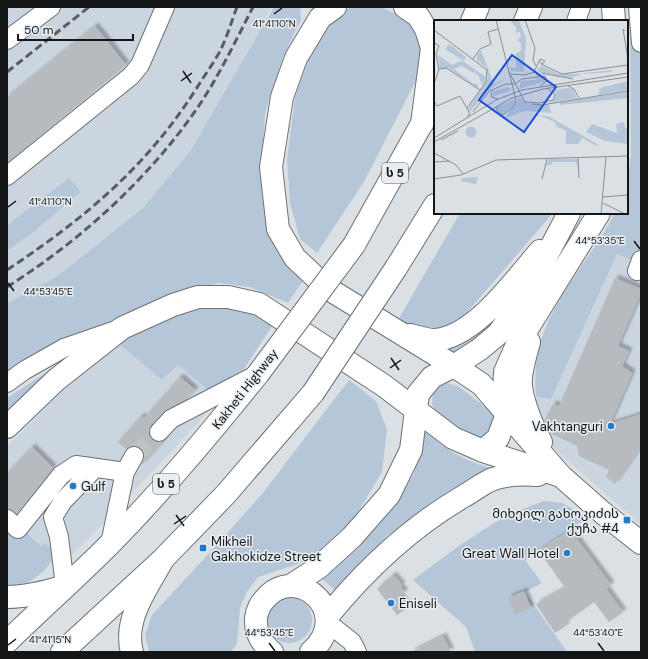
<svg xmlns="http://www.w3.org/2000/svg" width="648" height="659" viewBox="0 0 648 659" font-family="'DM Sans','Noto Sans Georgian',sans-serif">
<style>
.built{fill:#cbd5df}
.green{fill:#b6c6d9}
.building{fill:#b7bbc0;filter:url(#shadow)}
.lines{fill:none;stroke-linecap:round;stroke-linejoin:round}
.minor-tunnel{stroke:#bdc2c5;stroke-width:18;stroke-dasharray:18 9;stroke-linecap:butt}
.minor-casing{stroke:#6d7175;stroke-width:20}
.major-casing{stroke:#6d7175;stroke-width:24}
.highway-casing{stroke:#6d7175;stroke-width:24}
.minor{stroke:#fff;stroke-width:18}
.major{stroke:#fff;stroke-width:22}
.highway{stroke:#fff;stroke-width:22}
.rail{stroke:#5a5d5f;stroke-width:3;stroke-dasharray:8 4;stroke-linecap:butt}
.highway-bridge-casing{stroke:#6d7175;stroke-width:24;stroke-linecap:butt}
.highway-bridge{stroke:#fff;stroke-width:22}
.ticks{fill:none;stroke:#141517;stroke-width:1.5}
.poi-dot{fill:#247ac8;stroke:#e8edf1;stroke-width:1.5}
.labels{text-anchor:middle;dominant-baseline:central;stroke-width:3;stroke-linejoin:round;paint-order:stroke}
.shield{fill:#e8edf1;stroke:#545658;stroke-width:1}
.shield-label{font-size:12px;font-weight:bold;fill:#141517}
.street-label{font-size:13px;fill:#141517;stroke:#e8edf1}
.poi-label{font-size:13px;fill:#141517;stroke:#e8edf1;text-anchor:end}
.inset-road{fill:none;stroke:#8b8f92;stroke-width:1}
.view{fill:#1d4ed8;fill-opacity:0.15;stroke:#1d4ed8;stroke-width:2}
.inset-edge{fill:none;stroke:#141517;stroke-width:2}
.ticks-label{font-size:10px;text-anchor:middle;fill:#141517;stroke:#e8edf1;stroke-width:3;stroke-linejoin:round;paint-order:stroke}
</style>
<defs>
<filter id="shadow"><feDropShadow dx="3.5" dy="-3.5" stdDeviation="1" flood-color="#0004"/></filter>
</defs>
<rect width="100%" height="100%" fill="#dbe0e4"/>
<path class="built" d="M7,7h264l-16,35 -64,108 -48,58 -87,69 -49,26v-52l28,-20 46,-38 -12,-15 -62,47z
M617,254l24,10v261l-89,-78 -12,-19 -10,-31 21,2z
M118,343l60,22 30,25 36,-21 -46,54 -99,105 -31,31 -18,4 4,-12 -13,-5 -15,-14 -19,-5v-80l53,-54z"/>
<path class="green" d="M274,7h26l1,13 -18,37 -18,56 -2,34 41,132 -16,24 -38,-16 -32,-4 -52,17 -159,76v-73l49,-26 87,-69 48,-58z
M350,7h31l19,9 21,19 7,22 -63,123 -48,73 -17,-14 -10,-36 -3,-43 8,-63 16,-44 17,-25z
M630,7h11v257l-24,-10 -66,145 -15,-2c-1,-15 -1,-31 2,-46 12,-51 53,-92 77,-138h12v-31l4,-26z
M69,178l12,14 -46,39 -28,20v-26z
M460,213h93l-90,104 -22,12 -27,-3 -16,-6z
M199,303l50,9 23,14 -28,43 -36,21 -30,-25 -16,15 -44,-37 14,-11z
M502,305l-3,22 -39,32 -15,-9 19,-9z
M56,366l2,3 -51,46v-17z
M349,380l27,21 11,29 -5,42 -27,45 -28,32 -29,15 -40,13 -11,15 -7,16 -3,36 -6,8h-82l-4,-17 7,-20 62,-67 48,-54z
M447,383l11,3 35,27 2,5 -5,16 -10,5 -11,-3 -35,-27 -2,-5 1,-12 9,-7z
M424,431c25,20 36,28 67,37l-104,68 -50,56 -15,-13 38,-35 40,-48 14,-22z
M544,501l19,2 24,15 -62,42 17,23 -17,9 42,60h-92l-9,-25 -53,-47 47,-35 47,-30z
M7,527l19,5 15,14 4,-3 9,8c-1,3 -2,9 -4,12 -8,13 -27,25 -43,25z
M266 620a23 23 0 1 1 46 0a23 23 0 1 1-46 0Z"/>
<path class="building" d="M95,26l31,39 -119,98v-66z
M615,278l26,11v4l-23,53 11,5 -7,15 10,7 -22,51 31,-10v33l-26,37 -9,-7 3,-7 -30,-14 -2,-10 -25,-12 -8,-13 9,-17 6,2z
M180,377l15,13 -9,10 -23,12 -12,13 -2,5 3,9 5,3 7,-1 -21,23 -1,-1 2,-8 -5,-8 -6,-1 -7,3 -8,-7 23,-26 3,2z
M32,447l21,21 -36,46 -10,-5v-36z
M570,530l41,55 -5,4 17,23 -14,10 -15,-20 -29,21 1,3 -11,7 -19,-29 29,-16 -26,-37z
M393,575l9,10 -2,2 5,5 -5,4 8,11 -11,8 -20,-26z
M524,591l7,17 -16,7 -7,-17z
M443,636l8,16h-40z"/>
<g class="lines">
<path class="minor-tunnel" d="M134,456l25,-24"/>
<defs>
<path id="minor" d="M638,7l3,36
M576,21l5,-14
M7,40l44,-33
M7,176l124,-100 9,-11 25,-58
M637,271l4,-11
M7,383l18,-13 39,-22 49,-17
M159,432l12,-13 85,-44
M7,519l11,10 43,-54 15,-10 49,7
M110,544l15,-72 9,-16
M65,586l-6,-49 -6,-20 10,-16 32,-33
M328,623l24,19 5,10"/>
<path id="major" d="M335,7l-15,11 -24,40 -14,39 -11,70 7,62 17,29 32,30 127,78 27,18 80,92 42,37 38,30
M405,7l13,9 8,13 6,19 -10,76
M613,7l1,14
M410,335c8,2 17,5 24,5 40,-2 81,-60 106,-89
M529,342c-3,11 -7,24 -8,36 -2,17 12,50 20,64
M7,427l49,-47 66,-52 51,-23 25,-8h30l31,7 124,81 70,53 30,13 78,25
M483,451l15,-13 9,-24 -3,-19 1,-23 11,-25 83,-134
M290,586l28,-18 34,-31 37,-42 22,-45 7,-56 14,-17 22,-11 26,-17 18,-15 28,-39 43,-82
M7,597c20,0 39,-5 58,-11
M327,617c39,-48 84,-90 137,-121 9,-5 19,-13 29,-17 15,-5 30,-5 45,-4
M132,652c-9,-32 15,-64 30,-91
M272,652c-11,-9 -17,-19 -16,-34 1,-7 4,-14 9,-19 31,-37 90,13 46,53"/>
<path id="highway" d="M472,21l6,-14
M525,21l6,-14
M354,245l81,-145
M396,268l39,-63
M7,642c34,-33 70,-65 103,-98 53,-54 101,-112 148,-170
M62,652l101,-93 63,-65 87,-101"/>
</defs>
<use href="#minor" class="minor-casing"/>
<use href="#major" class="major-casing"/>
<use href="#highway" class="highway-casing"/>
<use href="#minor" class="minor"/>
<use href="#major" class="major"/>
<use href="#highway" class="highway"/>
<path class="rail" d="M7,72l82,-65
M7,270c78,-52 140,-103 191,-184 8,-13 18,-26 24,-39 6,-13 10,-27 15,-40
M7,287c73,-46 140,-107 189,-177 22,-32 39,-68 57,-103"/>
<defs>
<path id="highway-bridge" d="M258,374l96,-129
M313,393l83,-125"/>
</defs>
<use href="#highway-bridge" class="highway-bridge-casing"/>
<use href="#highway-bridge" class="highway-bridge"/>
</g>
<path class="ticks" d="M274,14l8,-6M183,71l8,12M181,81l11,-8M8,207l8,-6M634,241l6,8M8,283l6,8M391,358l8,12M390,368l11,-8M176,515l8,11M174,524l12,-8M269,643l6,8M598,643l6,8M8,645l8,-6"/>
<g class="poi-dot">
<circle cx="611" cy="426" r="4"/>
<circle cx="73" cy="486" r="4"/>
<rect x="623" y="516" width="8" height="8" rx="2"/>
<rect x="199" y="544" width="8" height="8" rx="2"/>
<circle cx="567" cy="553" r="4"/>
<circle cx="391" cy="603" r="4"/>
</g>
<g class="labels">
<g class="shield">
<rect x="382" y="163" width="26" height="20" rx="3"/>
<rect x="153" y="474" width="26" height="20" rx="3"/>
</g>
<g class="shield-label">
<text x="395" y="173">ს 5</text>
<text x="166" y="484">ს 5</text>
</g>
<g class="street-label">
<text transform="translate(245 389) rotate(-52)">Kakheti Highway</text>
</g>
<g class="poi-label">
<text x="603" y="426">Vakhtanguri</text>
<text x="81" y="486" text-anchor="start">Gulf</text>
<text x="619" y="513">მიხეილ გახოკიძის<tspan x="619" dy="15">ქუჩა #4</tspan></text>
<text x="211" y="541" text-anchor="start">Mikheil<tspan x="211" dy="15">Gakhokidze Street</tspan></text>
<text x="559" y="553">Great Wall Hotel</text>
<text x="399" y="603" text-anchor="start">Eniseli</text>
</g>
</g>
<g transform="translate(434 20)">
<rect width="194" height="194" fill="#dbe0e4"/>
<path d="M76,0h9l7,19 -2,33 -13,-1 -2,-4 7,1v-15l5,-2v-8l-4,-3 4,-3 -1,-5 -5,1 2,-4zM15,24l17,13 -2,4 -19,-12zM47,30l13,34 13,-6 -16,10 -21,24 -2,-3 20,-31 -2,-11 -9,-7v-5l-3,2zM4,35l14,10 8,-4 4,1 22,15 -2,6 -2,2 -4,-10 -17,-9 -7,3 20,15 3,-1 2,6 -31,-21h-8zM108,46l17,8h24l-14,4 -30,-6 -2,-3zM178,50v2l-28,2v-1zM105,56l7,2 -2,4 -25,7 2,-8 14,-1zM194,61v9l-30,5 2,-7zM74,67l4,3 -20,7 2,-6zM135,68l4,1 4,9 -34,6 10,-3 3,-8 -2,-3zM194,72v6l-68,7v-3zM85,77l8,6 22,2 2,8 -27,-2 -19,7zM81,79l-3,8 -9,7 -5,-1 -1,-6zM94,95h12l10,2 49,28 -2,1 -15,-8 -4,6h-12v-13l-10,-5 -1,-4 -14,-6zM190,102l1,6h3v16l-23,-3 -19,-9 6,-8 25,9 -1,-9zM31.5 112a5.5 5.5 0 1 1 11 0a5.5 5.5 0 1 1-11 0ZM115,139h29v10l-2,-7h-24v3h-6zM44,157l-2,7 -15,-3 1,-3z" fill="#b6c6d9"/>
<path class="inset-road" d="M62,0l20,80 -3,7 -10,8 -6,-3v-5M91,0l10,28 -2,12 3,6M0,10l53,40 -1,12 -19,26M191,11l-2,-2 5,30M0,22l5,4 -3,8 3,15 -5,15M39,39l7,-10 11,-5 -3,-12 10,-3M107,44l21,10 66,-9M5,49l7,-1 34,22M75,52l16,30 14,1 14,-3 2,-6 -7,-5M100,52l6,-13 5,2 -3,3 -3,-3M107,53l32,6M77,54l13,1 11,-3 3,4M134,66l6,3 5,9M64,79l-7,-2 1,-7 14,-6h9l7,-5 23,-3 2,5 -7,5M0,81l3,5 23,-10 10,18 -3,2M98,84l10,1 86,-14M39,92l18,-23M0,118l62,-38 26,-10 106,-17M7,120l17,-9M0,122l78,-44 31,-9 85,-12M0,133l22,12 7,9M144,138l1,20M0,142l15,-1M0,159l27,-4 35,-15 132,-4M108,159l5,-20M169,177l25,-2M169,183l22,11M167,194l5,-57"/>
<path class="view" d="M78,35l44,32 -32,45 -45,-32z"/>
<rect width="194" height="194" class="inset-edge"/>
</g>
<g class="ticks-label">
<text x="274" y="27">41°41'10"N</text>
<text x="50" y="205">41°41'10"N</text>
<text x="600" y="244">44°53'35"E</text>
<text x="48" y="295">44°53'45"E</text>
<text x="269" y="636">44°53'45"E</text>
<text x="598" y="636">44°53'40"E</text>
<text x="50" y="643">41°41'15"N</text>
</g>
<rect width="648" height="659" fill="none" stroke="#141517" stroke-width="16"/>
<path d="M18 34v6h115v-6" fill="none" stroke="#141517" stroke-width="2"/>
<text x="24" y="34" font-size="12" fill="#141517" stroke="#e8edf1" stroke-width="3" paint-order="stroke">50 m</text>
</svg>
